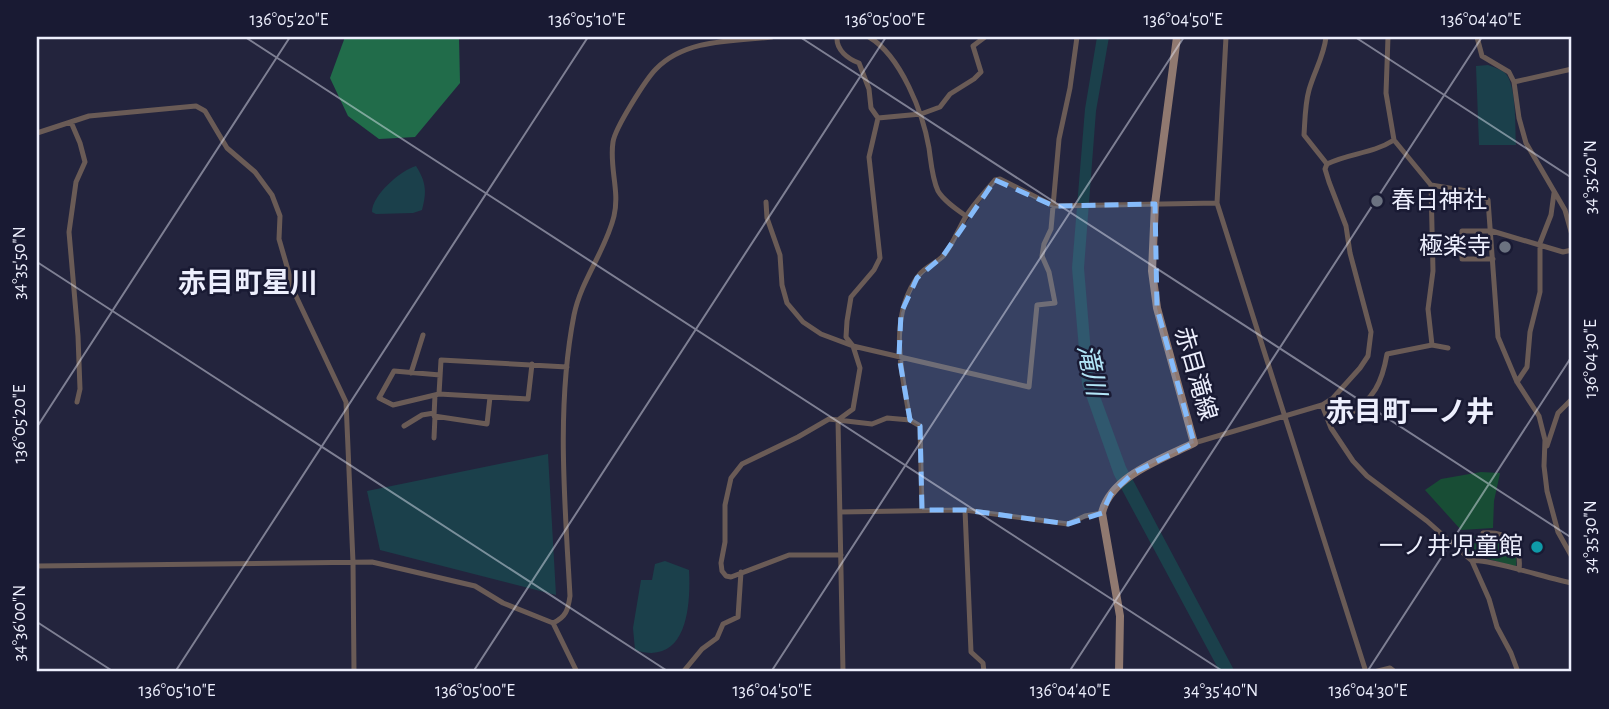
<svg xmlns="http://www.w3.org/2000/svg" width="1609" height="709" viewBox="0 0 1609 709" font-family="'Alegreya Sans','Noto Sans JP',sans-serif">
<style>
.green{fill:#184d35}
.forest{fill:#216c4a}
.water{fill:#1b404b}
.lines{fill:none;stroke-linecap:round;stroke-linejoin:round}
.minor{stroke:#6a5b56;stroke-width:5}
.secondary{stroke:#907970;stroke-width:8}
.marked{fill:#85bbfb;fill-opacity:0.2;stroke:#85bbfb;stroke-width:5;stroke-dasharray:14 9;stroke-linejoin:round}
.ticks{fill:none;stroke:#edeffd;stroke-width:2;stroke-opacity:0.45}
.worship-dot{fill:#6b7280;stroke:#191a33;stroke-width:2.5}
.culture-dot{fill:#0f9aa8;stroke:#191a33;stroke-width:2.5}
.labels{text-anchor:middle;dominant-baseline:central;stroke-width:5;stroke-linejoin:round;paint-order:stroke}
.poi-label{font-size:24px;fill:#edeffd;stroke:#191a33;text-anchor:end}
.street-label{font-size:24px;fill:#edeffd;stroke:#191a33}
.water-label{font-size:26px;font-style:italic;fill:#b3e6f8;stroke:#191a33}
.quarter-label{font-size:28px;font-weight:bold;fill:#edeffd;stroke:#191a33}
.neatline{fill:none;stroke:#edeffd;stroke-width:2.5}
.ticks-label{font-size:18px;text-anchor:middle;fill:#edeffd}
</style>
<rect width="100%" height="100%" fill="#23243d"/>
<path class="green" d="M1481,472l19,1 -6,28 -1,27 -32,2 -36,-40 16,-11z
M1493,535c18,4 25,14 23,32l-37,-11 -6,2 -19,-20z"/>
<path class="forest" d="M345,37h114l1,46 -45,54 -36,2 -31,-23 -18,-38z"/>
<path class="water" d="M1097,37h12l-13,74 -12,157 9,109 33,90 109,205h-15l-106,-197 -32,-91 -10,-116 13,-159z
M1488,65c5,2 12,4 16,7 13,10 11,57 12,73h-37l-3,-79z
M416,166c10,16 11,25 6,44l-9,3 -37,1 -4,-2c0,-17 29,-42 44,-46z
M548,454l8,141 -176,-45 -13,-59z
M665,561l24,9c2,36 -2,97 -54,80l-2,-22 8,-48h11l3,-16z"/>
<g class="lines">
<path class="minor" d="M837,37c-1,13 11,22 22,26l10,26 2,19 7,10 -9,39 11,101 -6,12 -23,27 -4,24 -1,16 7,9 7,22 -7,41 -15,11
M869,37c32,19 54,76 60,111 2,14 3,30 9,43 6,10 18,18 28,25
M1226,37l-9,166 149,469
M1477,37l5,19 27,16 5,10 5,36 7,25 39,67 7,25
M1514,82l58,-13
M878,118l43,-4 19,-7 10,-13 24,-15 7,-7 -8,-26 12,-9
M71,122l9,21 5,19 -9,20 -7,50 9,104 2,53 -3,13
M37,133l52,-17 107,-10 9,5 22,37 28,24 17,23 8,21 -1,23 16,55 51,108 7,160 1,110
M1327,164c22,-11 45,-10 67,-24
M1431,185l48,8 9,7 10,137 19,45 22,34 6,24 -1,26 3,25 11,41 14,25
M766,202l1,16 13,37 2,30 5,18 16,19 18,12 32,12 176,41 8,-82 18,-2 -6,-31 -7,-16 2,-12 7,-15 8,-90 11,-51 7,-51
M1493,259h-31v-28h30l71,21 9,-2
M1432,345l16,3
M411,373l12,-38
M440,375l-46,-4 -15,27 14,7 46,-11 89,5 4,-35
M1517,382l10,-15 3,-35 10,-40v-49l11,-28 3,-22
M439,394l2,-34 126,7
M435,395l-1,21 53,8 3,-27
M1322,405l14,7 12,3c26,-16 34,-32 39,-61l45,-9 -4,-36 5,-38 -2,-86 -37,-45 -8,-47 2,-56
M1322,405l9,23 22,33 14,15 60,45 45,40 17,38 8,28 14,26 7,19
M838,420l5,252
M910,420c-8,-47 -23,-103 9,-145 7,-9 18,-12 25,-20 9,-11 14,-25 21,-37 8,-14 20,-26 30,-38l5,-1 54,27 163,-3
M404,426l18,-11 12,-2
M434,438l1,-22
M1194,443l128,-38 11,-7 27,-30 8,-12 3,-24 -21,-79 -4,-27 -17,-44 -4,-13 2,-5 -23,-29c1,-15 1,-31 5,-45 5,-18 15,-34 17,-53
M1547,446l11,-33 14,-14
M965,510l6,142 12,11 1,9
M840,512l125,-2 103,14 17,-8 17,-3
M1483,533c25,-2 39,11 36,37
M841,555h-52l-58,22 -5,-1 -4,-5 -1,-8 4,-21v-37l6,-27 11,-14 56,-27 31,-18 43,5 15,-6 23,2 10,6 2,84
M1472,561c11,-4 81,19 100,22
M37,566l335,-4 103,24 28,17 50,20 24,49
M553,623c13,-6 15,-13 17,-27 -5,-92 -14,-189 4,-281 7,-35 32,-65 40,-99 6,-25 -5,-49 -1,-74 2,-14 33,-63 43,-73 29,-30 77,-28 116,-32
M683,672l19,-23 15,-11 6,-14 15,-7 3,-45
M1374,672l16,-4 5,4"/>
<path class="secondary" d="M1119,672l1,-56 -18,-103c8,-37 62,-55 92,-70l-37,-135 -5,-37 3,-67 22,-167"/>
</g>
<path class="marked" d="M995,180l59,26 101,-2 2,104 37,135 -61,30 -22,21 -9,19 -34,11 -103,-14h-43l-2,-84 -10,-6 -11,-64 2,-43 16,-35 26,-22z"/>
<path class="ticks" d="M245,37l979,635M800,37l772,501M1355,37l217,141M37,262l632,410M37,427l253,-390M37,622l77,50M175,672l413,-635M473,672l413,-635M771,672l413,-635M1069,672l413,-635M1367,672l205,-316"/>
<g class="worship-dot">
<circle cx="1377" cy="201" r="7"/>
<circle cx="1505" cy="247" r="7"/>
</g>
<circle class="culture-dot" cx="1537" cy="547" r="7"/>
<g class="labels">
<g class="poi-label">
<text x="1391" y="201" text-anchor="start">春日神社</text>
<text x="1491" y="247">極楽寺</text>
<text x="1523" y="547">一ノ井児童館</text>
</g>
<g class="street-label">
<text transform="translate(1195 374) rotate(74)">赤目滝線</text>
</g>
<g class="water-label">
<text transform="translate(1091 370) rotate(78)">滝川</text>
</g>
<g class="quarter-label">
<text x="248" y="284">赤目町星川</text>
<text x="1410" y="413">赤目町一ノ井</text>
</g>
</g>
<rect width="1609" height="709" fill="none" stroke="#191a33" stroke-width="77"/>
<rect x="38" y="38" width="1532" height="632" class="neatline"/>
<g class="ticks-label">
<text x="289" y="25">136°05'20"E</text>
<text x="587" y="25">136°05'10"E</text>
<text x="885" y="25">136°05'00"E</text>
<text x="1183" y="25">136°04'50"E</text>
<text x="1481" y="25">136°04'40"E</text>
<text transform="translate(1590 177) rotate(-90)" y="6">34°35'20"N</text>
<text transform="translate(19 263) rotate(-90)" y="6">34°35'50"N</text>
<text transform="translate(1590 359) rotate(-90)" y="6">136°04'30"E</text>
<text transform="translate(19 424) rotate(-90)" y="6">136°05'20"E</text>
<text transform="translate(1590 537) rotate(-90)" y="6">34°35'30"N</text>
<text transform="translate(19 623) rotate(-90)" y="6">34°36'00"N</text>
<text x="177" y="696">136°05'10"E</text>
<text x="475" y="696">136°05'00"E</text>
<text x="772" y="696">136°04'50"E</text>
<text x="1070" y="696">136°04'40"E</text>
<text x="1221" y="696">34°35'40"N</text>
<text x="1368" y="696">136°04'30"E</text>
</g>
</svg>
